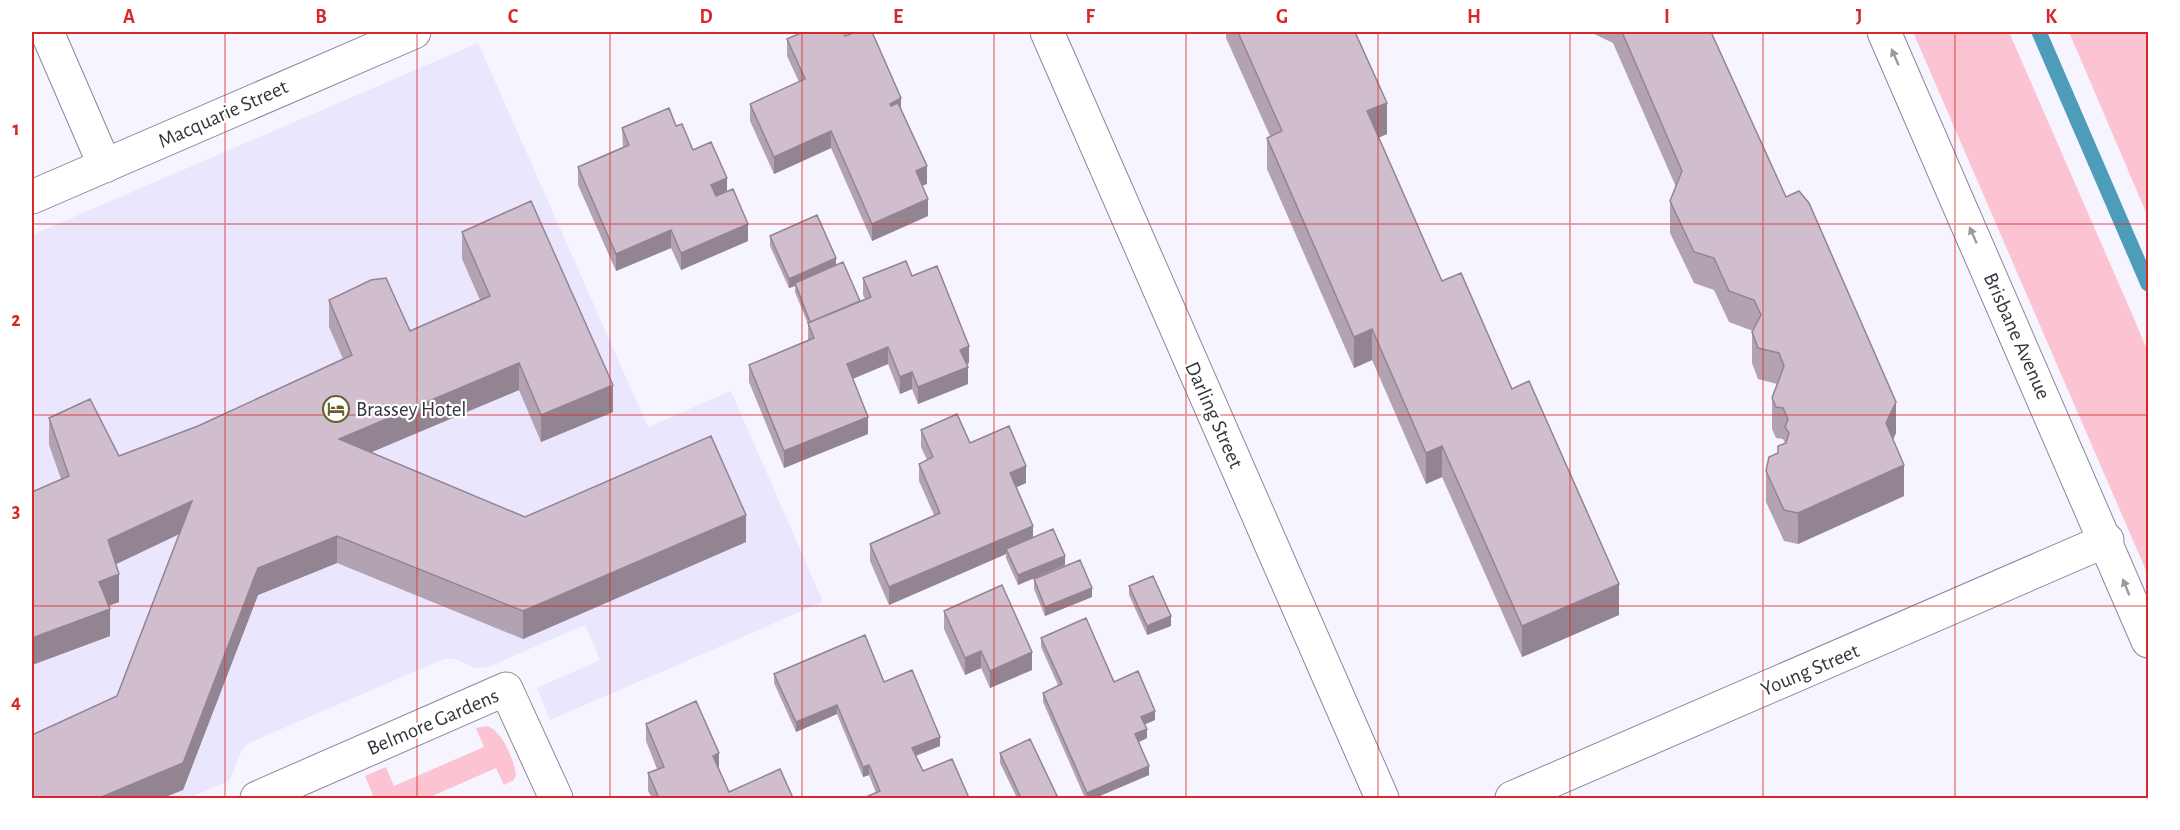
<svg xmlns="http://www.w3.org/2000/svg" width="2180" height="830" viewBox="0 0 2180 830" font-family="'Alegreya Sans',sans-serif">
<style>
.built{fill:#eae6fe}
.green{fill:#fcc4d2}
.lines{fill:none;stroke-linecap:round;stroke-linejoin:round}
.stream{stroke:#4c9cba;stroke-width:15}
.minor-casing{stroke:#8b879c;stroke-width:35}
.secondary-casing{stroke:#8b879c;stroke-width:35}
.minor{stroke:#fff;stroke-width:33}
.secondary{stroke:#fff;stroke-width:33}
.wall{fill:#b3a3b2}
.shaded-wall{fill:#928591}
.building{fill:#d0becf;stroke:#928591;stroke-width:1.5}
.oneway{fill:#9a9a9e}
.grid{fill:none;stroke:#d62828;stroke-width:1.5;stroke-opacity:0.55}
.labels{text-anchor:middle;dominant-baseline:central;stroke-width:4.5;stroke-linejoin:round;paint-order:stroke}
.street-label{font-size:21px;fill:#36343d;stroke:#fff}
.poi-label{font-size:21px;fill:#36343d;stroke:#fff;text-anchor:start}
.neatline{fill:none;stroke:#d62828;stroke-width:2}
.grid-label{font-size:20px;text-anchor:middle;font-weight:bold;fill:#d62828}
</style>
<rect width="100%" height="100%" fill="#f6f4fe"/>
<path class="built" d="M478,43l170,384 83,-36 92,211 -273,118 -13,-32 63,-28 -15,-35 -97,42 -13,1 -20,-9h-11l-195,84 -8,8 -11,29 -41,18h-157v-563z"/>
<path class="green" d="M1913,32h96l123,282 16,38v223z
M2069,32h79v185z
M487,726c15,4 27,34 29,49l-2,5 -10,5 -8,-17 -68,30h-62l7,-3 -8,-19 21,-9 8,19 90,-39 -8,-19z"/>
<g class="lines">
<path class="stream" d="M2039,32l109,252"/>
<defs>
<path id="minor" d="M47,32l58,134
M1047,32l335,766
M32,197l382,-165
M257,798l249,-109 50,109
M1512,798l595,-258"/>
<path id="secondary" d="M1884,32l264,609"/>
</defs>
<use href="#minor" class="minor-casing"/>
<use href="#secondary" class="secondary-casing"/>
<use href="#minor" class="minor"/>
<use href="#secondary" class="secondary"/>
</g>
<path class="wall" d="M1226,32h129l32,102 -9,3 64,144 70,108 107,226 -97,42 -80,-180 -16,7 -54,-124 -18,8 -87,-199v-31l3,-2 -44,-98z
M1590,32h121l75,165 110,236 -3,7 11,56 -106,48 -14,-3 -18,-39v-31l12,-18 7,-10 -2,-4 -7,-1 -4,-9v-31l5,-14 -19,-5 -6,-16v-31l1,-1 -24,-9 -15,-32 -20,-7 -24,-50v-32l6,-14 -63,-144z
M845,36l56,74 26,74 -5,1 6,31 -56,25 -41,-93 -57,26 -24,-53v-17l49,-22 -12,-26v-17z
M676,126l17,24 34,42 21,49 -67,29 -10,-22 -55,23 -38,-86v-18l45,-20 -1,-19z
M462,232l151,180 -72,30 -22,-52 -148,62 154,65 221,25 -223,97 -186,-76 -79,32 -75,195 -66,-94 62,-162 -63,30 3,38 -11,4 2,30 -78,29v-173l29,-13 -12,-34v-27l70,38 79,-30 145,-67 -14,-32v-27l81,31 70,-31 -18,-41z
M770,236l66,29 24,36 5,-2 -2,-4v-17l49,-2 57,87 -2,1 1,20 -50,20 -6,-15 -12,5 -12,-30 -35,15 15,55 -84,34 -35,-86v-17l59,-24v-17l-13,-32v-6l-6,2 -19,-42z
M921,430l49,13 56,40 -10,4 17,50 32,28 -47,20 -12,-27v-4l-117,51 -19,-44v-17l64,-29 -15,-34v-17l8,-4 -6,-13z
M1034,579l58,18 -47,19 -11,-27z
M1129,586l42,40 -24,9 -18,-40z
M944,611l88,59 -42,18 -9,-20 -16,7 -21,-46z
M1041,638l73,44 41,38 -10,4 2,14 -8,4 10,33 -54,23h-10l-42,-96v-9l15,-8 -17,-38z
M774,674l110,8 56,64 -24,10 7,15 -47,22 -7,-18 -6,2 -26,-63 -41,18 -22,-49z
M646,724l73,46 10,22 64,6h-141l-4,-7v-18l9,-4 -11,-28z
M1000,753l58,45h-41l-17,-35z"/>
<path class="shaded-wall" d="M901,98v18l-11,5v-17z
M1387,103v31l-20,9v-32z
M831,131v17l-57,26v-17z
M927,166v18l-11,4v-17z
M727,178v17l-16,7v-17z
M928,199v17l-56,25v-17z
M748,224v17l-67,29v-17z
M671,230v18l-55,23v-17z
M836,258v10l-41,15v3l-6,2v-9z
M1372,329v31l-18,8v-31z
M969,346v17l-9,4v-17z
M888,347v17l-41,17v-17z
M519,363v27l-180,76v-27z
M968,367v17l-50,20v-17z
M912,372v17l-12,5v-17z
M613,385v27l-72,30v-27z
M1896,402v31l-10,21v-31z
M868,417v17l-84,34v-17z
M1442,446v31l-16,7v-31z
M1904,465v31l-106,48v-31z
M1026,466v17l-16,7v-17z
M192,501v27l-84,40v-28z
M746,515v27l-223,97v-28z
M1033,526v17l-27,6v5l-117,51v-18z
M337,536v27l-79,32 -75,195 -20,8h-64l159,-230z
M1065,556v9l-47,20v-10z
M119,574v28l-20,7v-27z
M1619,584v31l-97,42v-31z
M1092,588v9l-47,19v-9z
M110,609v27l-78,29v-27z
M1171,616v10l-24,9v-9z
M981,651v17l-16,7v-17z
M1032,652v18l-42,18v-17z
M837,705v9l-41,18v-10z
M1155,711v9l-14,6v-9z
M1147,729v9l-12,6v-10z
M940,737v9l-28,11v-9z
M719,753v17l-6,-14z
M869,765v10l-6,2v-10z
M1149,766v9l-54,23h-8v-5z"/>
<path class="building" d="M803,32h41l1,4 11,-4h16l29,66 -11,6 1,2 7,-3 29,63 -11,5 12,28 -56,25 -41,-93 -57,26 -24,-53 55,-25 -18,-40z
M1238,32h117l32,71 -20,8 75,170 19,-8 51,116 17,-8 90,203 -97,42 -80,-180 -16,7 -54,-124 -18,8 -87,-199 15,-7z
M1622,32h89l75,165 13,-6 10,12 87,199 -10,21 18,42 -106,48 -14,-3 -18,-39 3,-14 9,-4v-7l8,-3 3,-10 -4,-6 3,-8 -5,-11 -7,-1 -4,-9 12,-32 -5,-13 -21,-5 -6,-16 9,-17 -7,-15 -25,-9 -15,-33 -20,-6 -24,-51 12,-30z
M669,108l7,18 6,-2 11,26 18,-8 16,36 -16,7 5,11 17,-7 15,35 -67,29 -10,-23 -55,24 -38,-87 51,-22 -7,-17z
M531,201l82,184 -72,30 -22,-52 -180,76 186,78 186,-81 35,79 -223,96 -186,-75 -79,32 -75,195 -84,35h-67v-63l85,-39 75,-195 -84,39 11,34 -20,8 11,27 -78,29v-146l37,-16 -20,-58 41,-19 29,57 79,-30 154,-71 -23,-55 42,-20 15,-2 24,53 80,-35 -28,-64z
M817,215l19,43 -47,21 -19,-43z
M906,261l6,15 25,-10 32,80 -9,4 8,17 -50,20 -6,-15 -12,5 -12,-30 -41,17 21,53 -84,34 -35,-86 65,-27 -6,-15 63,-26 -8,-19z
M843,262l17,39 -50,21 -15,-39z
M957,414l13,29 39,-17 17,40 -16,7 23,53 -144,61 -19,-43 70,-31 -21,-49 14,-7 -12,-27z
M1053,529l12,27 -47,19 -12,-26z
M1080,560l12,28 -47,19 -11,-28z
M1153,576l18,40 -24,10 -18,-40z
M1002,585l30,67 -42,19 -9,-20 -16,7 -21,-47z
M1086,618l28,64 24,-11 17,40 -14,6 6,12 -12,5 14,32 -62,27 -44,-100 19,-9 -21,-46z
M865,635l19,47 28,-12 28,67 -28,11 11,23 29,-12 17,39h-103v-1l14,-6 -11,-26 -6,2 -26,-62 -41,17 -22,-48z
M696,701l23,52 -6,3 16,36 51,-23 13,29h-134l-11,-25 16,-6 -18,-43z
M1030,739l28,59h-37l-21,-45z"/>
<defs><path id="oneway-solid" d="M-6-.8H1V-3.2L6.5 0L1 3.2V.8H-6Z" transform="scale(1.5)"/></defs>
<g class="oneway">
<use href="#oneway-solid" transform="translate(1895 57) rotate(-114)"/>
<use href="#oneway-solid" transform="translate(1973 235) rotate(-114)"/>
<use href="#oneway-solid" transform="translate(2126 587) rotate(-112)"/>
</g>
<path class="grid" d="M225,32v766M417,32v766M610,32v766M802,32v766M994,32v766M1186,32v766M1378,32v766M1570,32v766M1763,32v766M1955,32v766M32,224h2116M32,415h2116M32,606h2116"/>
<defs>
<symbol id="hotel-ring" viewBox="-11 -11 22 22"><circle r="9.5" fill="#fff" stroke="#645f2c" stroke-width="1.5"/><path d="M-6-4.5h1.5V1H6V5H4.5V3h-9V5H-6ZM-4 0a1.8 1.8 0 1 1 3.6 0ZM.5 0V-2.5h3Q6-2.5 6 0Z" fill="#645f2c"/></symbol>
</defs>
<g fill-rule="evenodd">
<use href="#hotel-ring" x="321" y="394" width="30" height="30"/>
</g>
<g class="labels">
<g class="street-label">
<text transform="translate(223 114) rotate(-24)">Macquarie Street</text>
<text transform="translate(2017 336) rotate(66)">Brisbane Avenue</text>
<text transform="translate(1214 415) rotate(66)">Darling Street</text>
<text transform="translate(1810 670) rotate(-23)">Young Street</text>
<text transform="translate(433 722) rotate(-23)">Belmore Gardens</text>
</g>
<g class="poi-label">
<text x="356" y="409">Brassey Hotel</text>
</g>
</g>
<rect width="2180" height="830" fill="none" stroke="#ffffff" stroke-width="66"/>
<rect x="33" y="33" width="2114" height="764" class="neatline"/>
<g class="grid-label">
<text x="129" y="23">A</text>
<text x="321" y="23">B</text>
<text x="513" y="23">C</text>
<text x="706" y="23">D</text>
<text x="898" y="23">E</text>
<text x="1090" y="23">F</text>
<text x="1282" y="23">G</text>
<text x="1474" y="23">H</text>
<text x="1667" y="23">I</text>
<text x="1859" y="23">J</text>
<text x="2051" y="23">K</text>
<text x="16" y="135">1</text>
<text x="16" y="326">2</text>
<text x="16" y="517">3</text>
<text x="16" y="708">4</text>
</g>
</svg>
